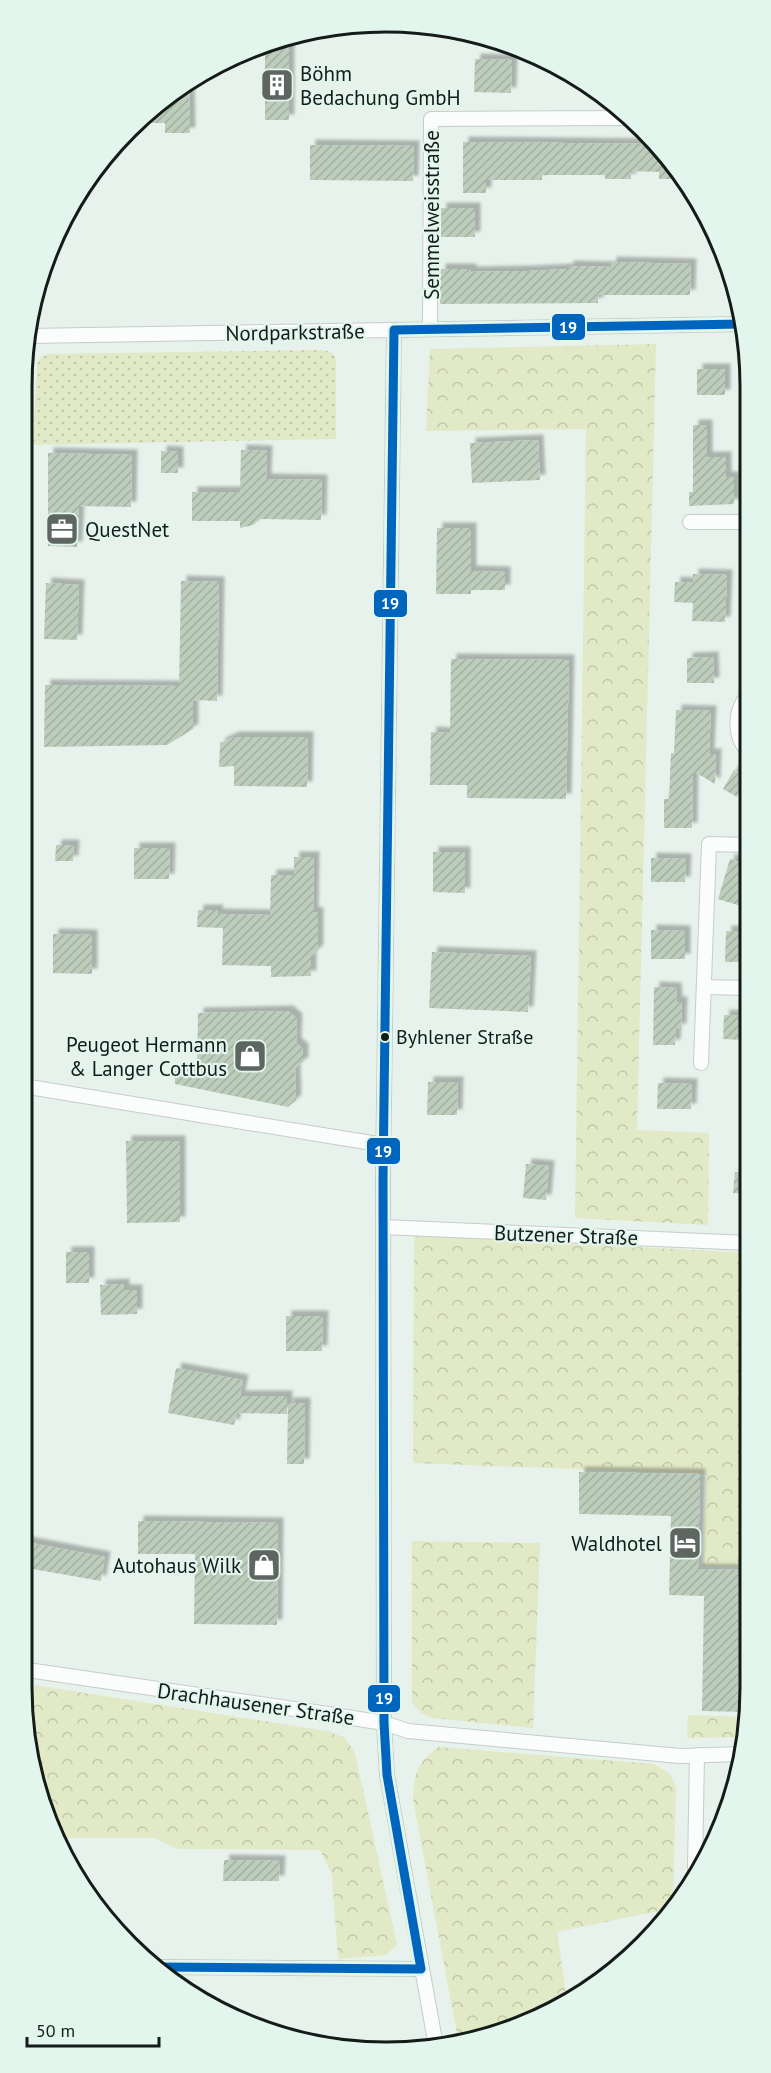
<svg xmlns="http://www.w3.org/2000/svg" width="771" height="2073" viewBox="0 0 771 2073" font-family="'PT Sans',sans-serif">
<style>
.grass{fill:url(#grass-dots)}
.forest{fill:url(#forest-crowns)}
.building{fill:url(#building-hatch);filter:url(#shadow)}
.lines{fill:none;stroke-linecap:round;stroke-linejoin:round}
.street-casing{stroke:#c5cdc9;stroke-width:16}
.street{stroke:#fbfdfc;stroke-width:14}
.bus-1-casing{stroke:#e2f6ed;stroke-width:14}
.bus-1{stroke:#0065bd;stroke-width:9}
.bus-dot{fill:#141b18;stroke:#e2f6ed;stroke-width:2}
.labels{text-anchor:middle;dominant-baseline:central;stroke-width:4.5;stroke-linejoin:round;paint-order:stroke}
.bus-label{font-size:20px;fill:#141b18;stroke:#e2f6ed;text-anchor:start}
.poi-label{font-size:21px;fill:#141b18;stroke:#e2f6ed;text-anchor:end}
.street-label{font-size:21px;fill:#141b18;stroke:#e2f6ed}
.rim{fill:none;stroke:#141b18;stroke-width:3}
.line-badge{stroke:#e2f6ed;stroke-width:2}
.badge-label{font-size:16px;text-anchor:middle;font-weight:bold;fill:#fff}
</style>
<defs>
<pattern id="grass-dots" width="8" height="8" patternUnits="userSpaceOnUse" patternTransform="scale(1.5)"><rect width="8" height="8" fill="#e2e9c6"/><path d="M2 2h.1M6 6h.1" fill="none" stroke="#c1c7a9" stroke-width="1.8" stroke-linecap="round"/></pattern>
<pattern id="forest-crowns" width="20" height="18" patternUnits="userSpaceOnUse" patternTransform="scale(1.5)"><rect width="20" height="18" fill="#e2e9c6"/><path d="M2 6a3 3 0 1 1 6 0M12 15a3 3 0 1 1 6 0" fill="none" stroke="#c1c7a9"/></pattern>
<pattern id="building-hatch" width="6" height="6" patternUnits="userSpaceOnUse" patternTransform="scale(1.5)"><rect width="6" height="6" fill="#bdcdbc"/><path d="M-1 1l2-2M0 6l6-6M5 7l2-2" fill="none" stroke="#a2afa1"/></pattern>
<filter id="shadow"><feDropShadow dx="5.5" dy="-5.5" stdDeviation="1.5" flood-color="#0004"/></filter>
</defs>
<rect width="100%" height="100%" fill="#e7f2ec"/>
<path class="grass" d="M324,350l9,3 3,7v79l-303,6 4,-81 4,-7 6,-3z"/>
<path class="forest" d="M656,344l-19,786 72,3 -1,92 -133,-7 11,-789 -160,2 4,-82z
M414,1235l335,18 1,314 -47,-1 3,-92 -293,-11z
M412,1541l128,2 -7,185 -101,-10 -11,-5 -9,-11z
M21,1683l307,48 17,7 10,15 42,192 -11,10 -48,4 -6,-84 -12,-25 -143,-1 -22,-11h-96l-19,-33z
M688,1715l58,2 -3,20 -56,1z
M438,1747l216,17 15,9 7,13 -3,122 -116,24 10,68 -108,44 -46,-244c1,-28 3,-35 25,-53z"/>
<path class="building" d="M289,41v79h-24v-71z
M475,59l37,1 -1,33 -37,-1z
M189,82l1,51h-25v-10h-22z
M463,142l195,2 24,35h-23v-7l-28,-1v8h-26v-4h-63v5h-56v13h-23z
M310,145l104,1 -1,35 -103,-1z
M441,208h34v29h-34z
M611,262l80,2 -1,31h-92v8l-158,1v-35h31v3l57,-1 40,-2v-3l43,1z
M697,369h28v26h-28z
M693,425h14v32h19v20h8v27l-45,2v-14h4z
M538,440l2,40 -68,3 -2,-40z
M241,450l26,1 -1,28 56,1 -1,40 -61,-1 -7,6 -13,3v-7h-48v-29h48z
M161,451l17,1v21h-17z
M48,453l84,2 -1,52 -52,-1 -2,41 -29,-1z
M437,528h34v43l34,1v18h-34v4h-35z
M693,574l34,1 -2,47 -33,-1 1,-18 -19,-1 1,-20 18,1z
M181,581l38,1 -2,119 -24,-1v29l-26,16 -123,2 1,-62 134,1z
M46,583l33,2 -2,55 -33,-1z
M713,657l1,26h-27v-25z
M451,659l118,1 -3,139 -99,-1v-13h-37l1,-53 19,1z
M676,710l35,1 -2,43h7l-1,30 -22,-13 -1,57h-28v-29h5l2,-46h3z
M234,737h74l-1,50 -73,-1v-20l-15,1 1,-24z
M734,770l14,8 -11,19 -14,-8z
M56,845h18l-1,16h-18z
M134,848h36l-1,31h-35z
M433,852h32v41l-32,-1z
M294,857h20l-1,55 5,1v37l-7,6v20l-40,1v-11l-49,-1 1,-37 -26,-1 1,-17h20l-1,4 53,1 1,-40h23z
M651,858l35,1 -1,23h-34z
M730,859l18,6v29l-4,13 -26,-8z
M651,930l34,1v28h-34z
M726,931l22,1v30h-23z
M53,934l39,1v39l-39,-1z
M432,952l99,4 -3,56 -99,-4z
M654,987l22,1 1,14h5l-1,27h-5l-1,16h-22z
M288,1011l9,8 -1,24 7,6v13l-8,6 1,32 -8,7 -113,-23v-13l22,1 1,-59z
M724,1015l20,1v24l-21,-1z
M428,1082h30l-1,33h-30z
M658,1083l34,1 -1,25h-34z
M126,1141h54v81l-53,1z
M526,1164l23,2 -3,34 -23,-2z
M735,1172h14v22l-16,-1z
M66,1252h23v31h-23z
M124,1284v6h13v24l-36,1 -1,-30z
M286,1316h37l-1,35h-36z
M176,1368l67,12 -3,16h47v18l-50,-1 -3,12 -66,-12z
M288,1403h17l-1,61h-17z
M579,1472l121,2 -2,95 49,1 -1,28h-6l-2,80h12l-3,34 -45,-1 2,-115 -35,-1 2,-79 -92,-2z
M138,1521l140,2 -1,102 -83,-1 1,-70h-57z
M21,1541l84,16 -4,24 -80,-14z
M224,1860l56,1 -1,20h-56z"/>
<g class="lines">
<defs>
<path id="street" d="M430,328l1,-209 198,-1
M394,330l-11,849 1,544 3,52 49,271
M28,336l715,-12
M690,522h57
M748,696c-14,14 -14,41 0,55
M21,744l5,-399
M704,987l44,1
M701,1063l8,-219 39,1
M21,1076l8,11 355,58
M383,1227l366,16
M21,1669l307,45 56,9 24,8 272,25 61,-2
M695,1868l2,-113
M159,1967l262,2"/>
</defs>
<use href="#street" class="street-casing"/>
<use href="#street" class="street"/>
<defs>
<path id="bus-1" d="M394,330l-11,849 1,544 3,52 34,194
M394,330l349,-6
M159,1967l262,2"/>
</defs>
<use href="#bus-1" class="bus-1-casing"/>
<use href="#bus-1" class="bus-1"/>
</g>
<defs>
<symbol id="building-square" viewBox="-11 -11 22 22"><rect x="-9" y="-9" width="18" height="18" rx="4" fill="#5e6662" stroke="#e2f6ed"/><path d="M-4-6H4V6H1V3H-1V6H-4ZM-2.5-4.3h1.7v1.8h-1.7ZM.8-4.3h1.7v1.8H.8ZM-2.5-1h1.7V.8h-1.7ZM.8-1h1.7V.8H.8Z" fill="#fff"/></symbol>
<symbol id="office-square" viewBox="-11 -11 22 22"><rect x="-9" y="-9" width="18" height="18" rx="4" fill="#5e6662" stroke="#e2f6ed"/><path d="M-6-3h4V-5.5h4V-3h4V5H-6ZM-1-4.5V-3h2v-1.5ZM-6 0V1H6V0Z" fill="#fff"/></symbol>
<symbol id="shop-square" viewBox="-11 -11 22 22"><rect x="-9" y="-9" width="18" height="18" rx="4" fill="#5e6662" stroke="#e2f6ed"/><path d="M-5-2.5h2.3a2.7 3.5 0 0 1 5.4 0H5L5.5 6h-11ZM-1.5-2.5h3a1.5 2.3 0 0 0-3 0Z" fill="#fff"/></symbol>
<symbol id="hotel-square" viewBox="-11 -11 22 22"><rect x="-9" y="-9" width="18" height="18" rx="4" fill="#5e6662" stroke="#e2f6ed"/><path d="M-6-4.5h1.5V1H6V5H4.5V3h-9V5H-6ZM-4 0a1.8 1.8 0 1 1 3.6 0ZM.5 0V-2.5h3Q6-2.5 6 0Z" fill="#fff"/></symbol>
</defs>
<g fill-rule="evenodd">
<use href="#building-square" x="258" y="66" width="38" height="38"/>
<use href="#office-square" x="43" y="510" width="38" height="38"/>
<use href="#shop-square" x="231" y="1037" width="38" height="38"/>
<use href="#hotel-square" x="666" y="1524" width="38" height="38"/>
<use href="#shop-square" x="245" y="1546" width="38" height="38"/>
</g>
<circle class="bus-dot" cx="385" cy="1037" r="5"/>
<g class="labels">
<g class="bus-label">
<text x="396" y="1037">Byhlener Straße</text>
</g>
<g class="poi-label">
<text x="300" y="73" text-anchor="start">Böhm<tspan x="300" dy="24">Bedachung GmbH</tspan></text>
<text x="85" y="529" text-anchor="start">QuestNet</text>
<text x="227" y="1044">Peugeot Hermann<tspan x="227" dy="24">&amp; Langer Cottbus</tspan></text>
<text x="662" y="1543">Waldhotel</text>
<text x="241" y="1565">Autohaus Wilk</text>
</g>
<g class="street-label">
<text transform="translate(431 215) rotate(-90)">Semmelweisstraße</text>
<text transform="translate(295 332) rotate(-1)">Nordparkstraße</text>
<text transform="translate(566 1235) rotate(2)">Butzener Straße</text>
<text transform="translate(256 1704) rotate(8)">Drachhausener Straße</text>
</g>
</g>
<path d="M0 0H771V2073H0ZM386 32H386A354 354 0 0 1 740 386V1688A354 354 0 0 1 386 2042H386A354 354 0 0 1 32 1688V386A354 354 0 0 1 386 32Z" fill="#e2f6ed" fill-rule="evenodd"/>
<path class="rim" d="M386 32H386A354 354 0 0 1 740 386V1688A354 354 0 0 1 386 2042H386A354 354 0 0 1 32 1688V386A354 354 0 0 1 386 32Z"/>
<g class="line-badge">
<rect x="551" y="313" width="35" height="28" rx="6" fill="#0065bd"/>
<rect x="373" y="589" width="35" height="29" rx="6" fill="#0065bd"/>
<rect x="366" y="1137" width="35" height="28" rx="6" fill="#0065bd"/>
<rect x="367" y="1684" width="34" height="29" rx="6" fill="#0065bd"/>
</g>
<g class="badge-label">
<text x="568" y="333">19</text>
<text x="390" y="609">19</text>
<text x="383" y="1157">19</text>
<text x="384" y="1704">19</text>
</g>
<path d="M27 2037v9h132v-9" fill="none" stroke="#141b18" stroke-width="3"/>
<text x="36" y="2037" font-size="18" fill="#141b18" stroke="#e2f6ed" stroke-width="4.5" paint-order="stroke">50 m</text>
</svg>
